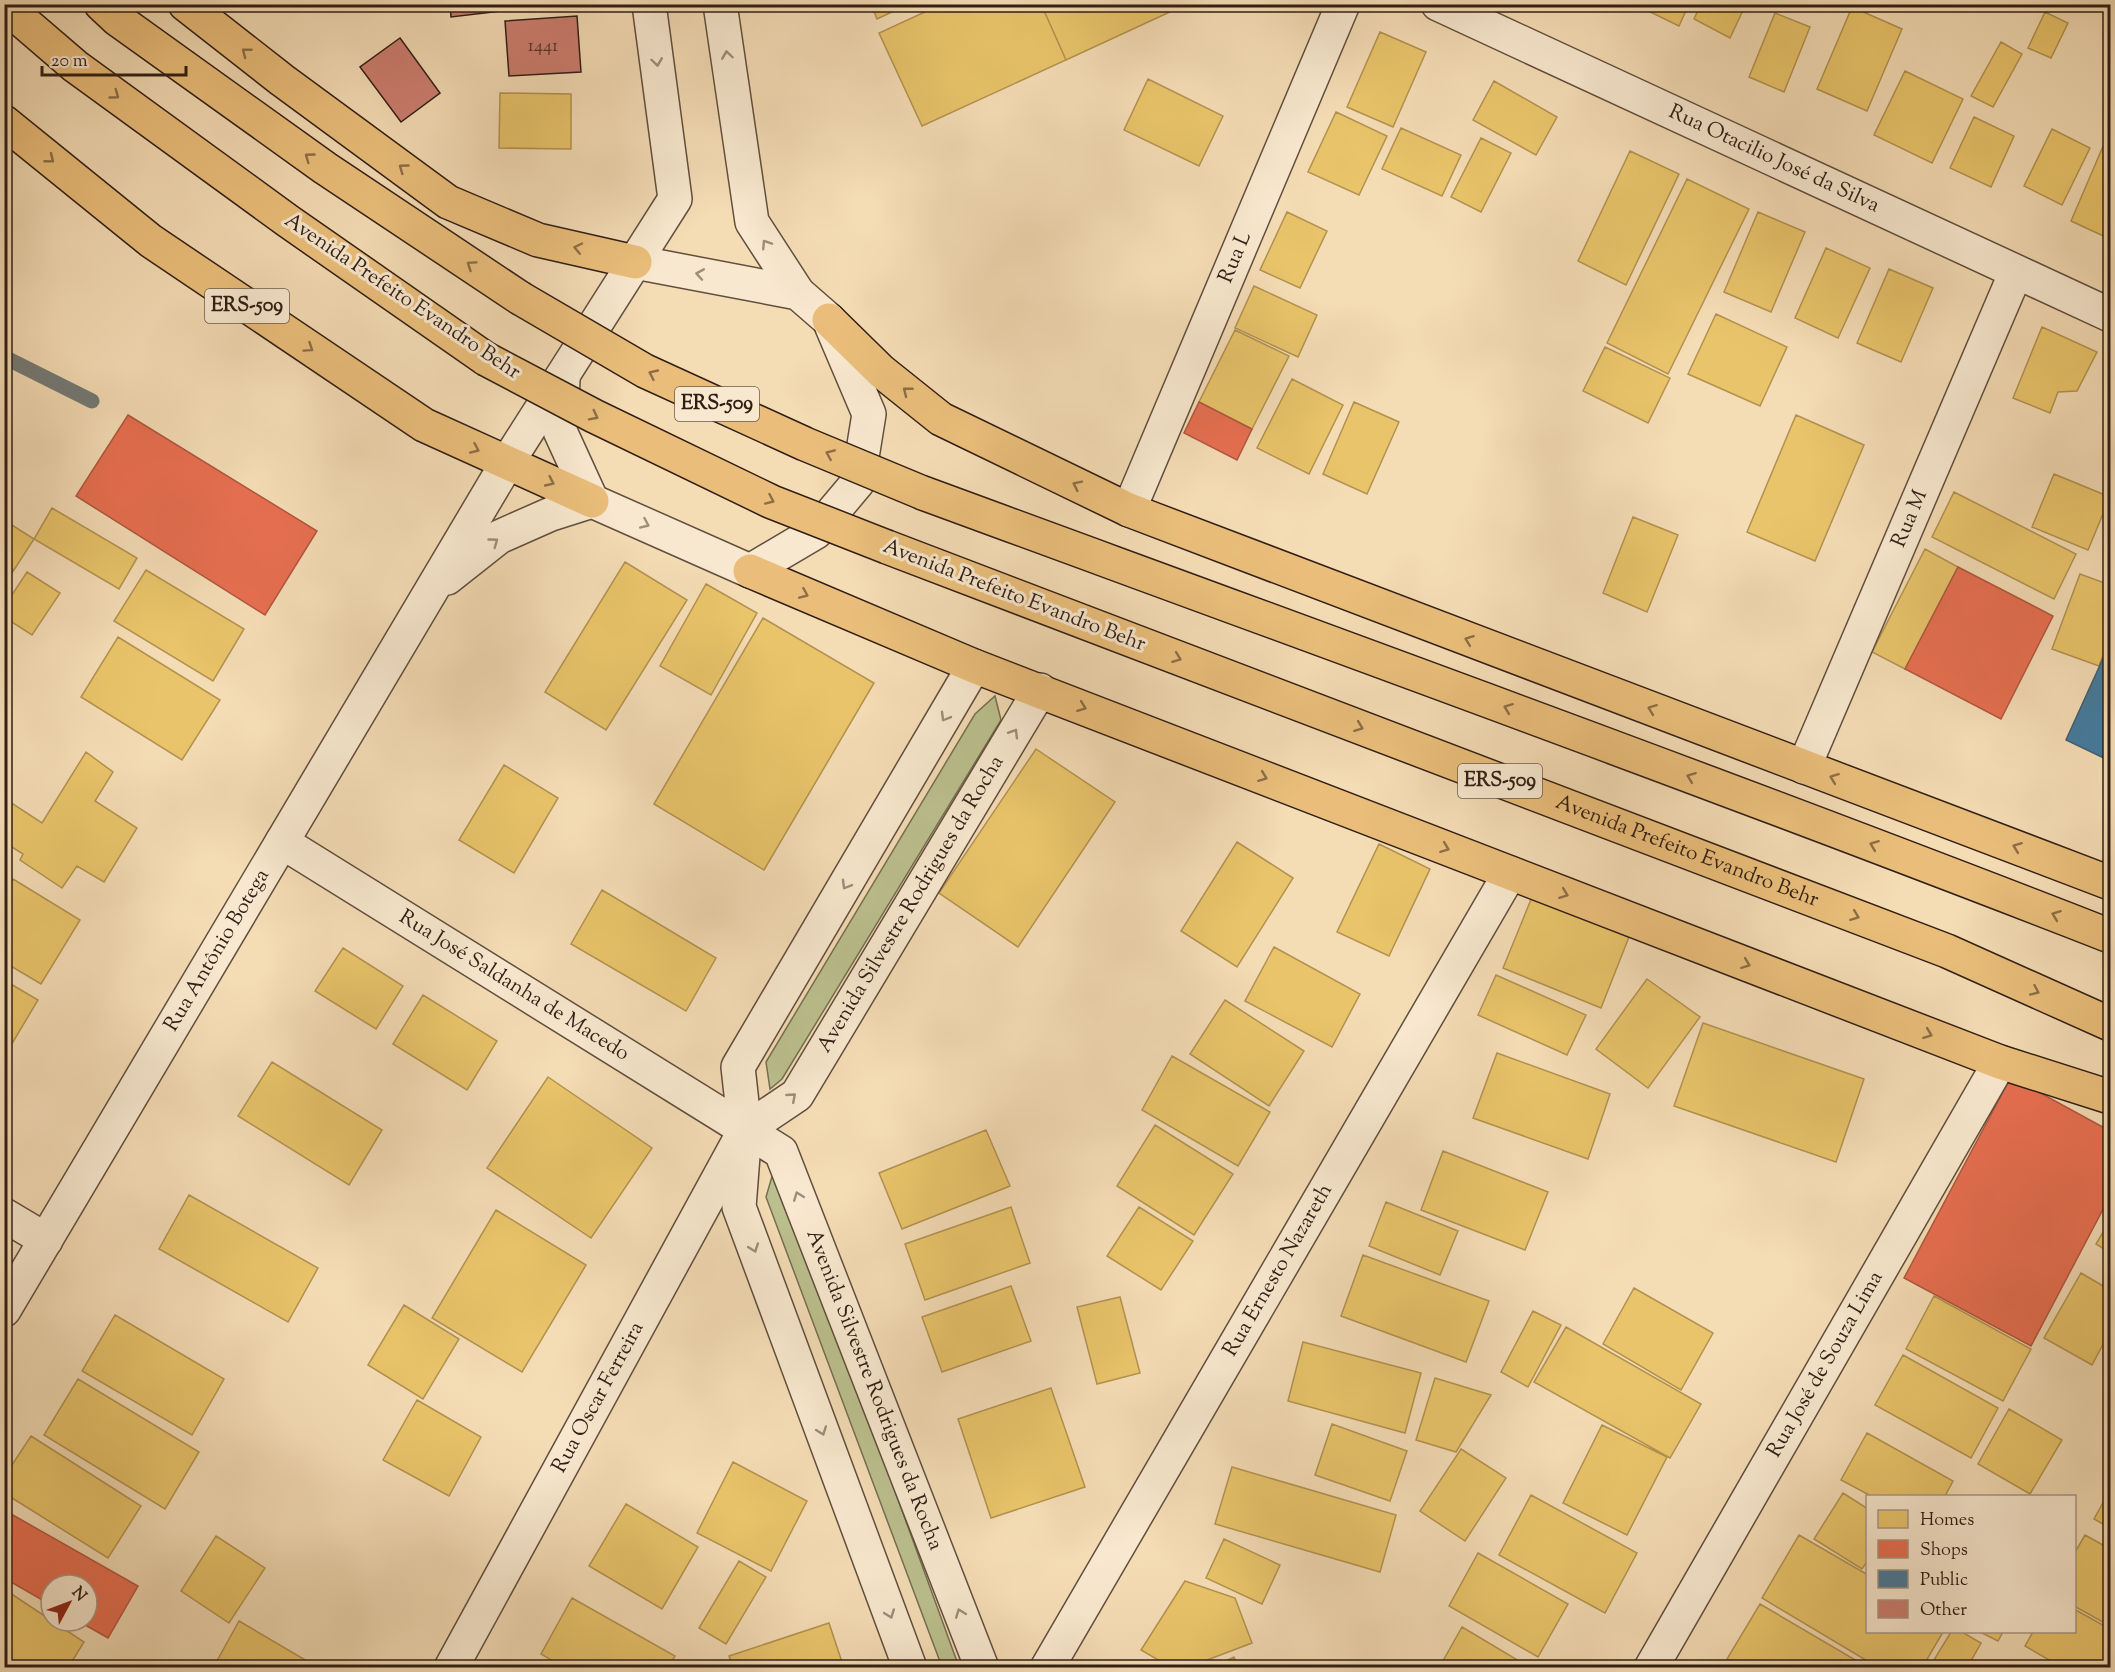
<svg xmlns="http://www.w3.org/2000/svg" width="2115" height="1672" viewBox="0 0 2115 1672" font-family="'Sorts Mill Goudy',serif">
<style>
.green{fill:#bbc08e;stroke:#766f52;stroke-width:1.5}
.homes{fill:#e9c46a;stroke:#b29250;stroke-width:1.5}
.shops{fill:#e76f51;stroke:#b0573f;stroke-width:1.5}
.public{fill:#457b9d;stroke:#3f5f74;stroke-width:1.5}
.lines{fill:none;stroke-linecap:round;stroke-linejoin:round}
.stream{stroke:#737b77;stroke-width:15}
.building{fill:#cb7d6f;stroke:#301e15;stroke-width:1.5}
.minor-casing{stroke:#614e3d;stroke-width:36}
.tertiary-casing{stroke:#614e3d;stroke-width:36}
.trunk-casing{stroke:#301e15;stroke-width:36}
.minor{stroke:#f8e8cf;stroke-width:33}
.tertiary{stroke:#f8e8cf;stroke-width:33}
.trunk{stroke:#eabe7a;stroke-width:33}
.trunk-bridge-casing{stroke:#301e15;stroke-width:36;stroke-linecap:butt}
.trunk-bridge{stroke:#eabe7a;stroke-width:33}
.oneway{stroke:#8d6e48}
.oneway2{stroke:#9e8d7b}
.labels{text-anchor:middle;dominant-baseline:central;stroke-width:6;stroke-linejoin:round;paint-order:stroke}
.number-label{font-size:18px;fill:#57362c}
.shield{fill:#f8e8cf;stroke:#6c5b4d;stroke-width:1.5}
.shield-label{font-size:20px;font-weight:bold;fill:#301e15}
.street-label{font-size:21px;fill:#301e15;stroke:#f8e8cf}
</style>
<rect width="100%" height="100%" fill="#f4dcb5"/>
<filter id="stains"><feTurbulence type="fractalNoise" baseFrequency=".00333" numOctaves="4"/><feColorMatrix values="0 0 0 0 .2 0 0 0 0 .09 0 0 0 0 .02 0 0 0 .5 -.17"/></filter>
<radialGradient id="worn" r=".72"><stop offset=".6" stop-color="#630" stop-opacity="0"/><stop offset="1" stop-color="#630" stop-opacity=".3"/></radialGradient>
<path class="green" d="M995,696l6,24 -219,359 -12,10 -4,-27 209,-348z
M773,1173l15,24 171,470h-17l-176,-470z"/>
<path class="homes" d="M871,4h38l-32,15z
M942,4h99l25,56 -144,66 -43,-93z
M1041,4h146l-121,56z
M1634,4h55l-10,22z
M1701,4h45l-16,34 -36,-19z
M1852,7l50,22 -35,82 -50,-22z
M2045,12l23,11 -17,35 -23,-10z
M1775,13l35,14 -26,65 -35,-15z
M1380,32l46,20 -33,75 -46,-20z
M2001,42l21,12 -29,53 -22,-11z
M1905,71l58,28 -31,64 -58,-28z
M1148,79l75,37 -24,50 -75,-36z
M1494,81l63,36 -21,38 -63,-35z
M500,93l71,1v55l-72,-1z
M1336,112l51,24 -28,59 -51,-23z
M1974,117l40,19 -23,51 -41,-19z
M1401,128l60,27 -19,41 -60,-27z
M2052,129l38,19 -28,57 -38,-19z
M2110,130v109l-39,-18z
M1481,138l30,15 -30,59 -30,-15z
M1630,151l49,23 -53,111 -48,-24z
M1687,179l62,30 -81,165 -61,-31z
M1287,212l40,19 -27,57 -40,-18z
M1758,212l47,20 -34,80 -47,-20z
M1826,248l44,20 -32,70 -43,-20z
M1889,269l44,19 -32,74 -44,-19z
M1254,286l63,29 -19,42 -63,-29z
M1716,314l71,33 -27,59 -72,-32z
M2042,327l55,25 -20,39 -19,1 -8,21 -37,-15z
M1235,330l54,26 -37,73 -53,-27z
M1605,347l65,31 -22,45 -65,-32z
M1292,379l51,26 -34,69 -52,-26z
M1354,402l45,20 -32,72 -44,-20z
M1796,415l68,30 -49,116 -68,-29z
M2054,474l56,23 -22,53 -56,-23z
M1954,492l122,62 -22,45 -122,-62z
M52,508l85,50 -18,31 -85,-50z
M1633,517l45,18 -31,77 -44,-19z
M4,520l30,19 -20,31 -10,-6z
M1925,549l33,18 -53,102 -33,-17z
M625,562l62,38 -81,130 -61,-38z
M4,564l10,6 -10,14z
M146,570l98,59 -31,52 -99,-60z
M27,572l33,21 -28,42 -28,-18v-10z
M2080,574l30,11v51l-11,30 -47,-17z
M706,584l51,29 -46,82 -51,-29z
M763,618l111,65 -110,187 -110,-66z
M118,637l102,63 -38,60 -101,-63z
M1036,749l79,53 -97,145 -79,-54z
M86,752l27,20 -18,29 42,27 -33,54 -27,-16 -15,22 -42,-28 3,-6 -19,-12v-38l3,-4 35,23z
M504,765l54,33 -44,75 -55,-33z
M1237,842l56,36 -56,89 -56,-36z
M1379,844l51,25 -41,87 -52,-24z
M13,879l67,41 -39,64 -37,-22v-70z
M602,890l114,68 -30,53 -115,-67z
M1532,897l97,40 -28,71 -98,-40z
M1274,947l86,47 -28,53 -87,-46z
M343,948l60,38 -27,43 -61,-38z
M1496,975l90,40 -19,40 -89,-40z
M1647,979l53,38 -52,71 -52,-39z
M4,980l34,20 -34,57z
M423,995l74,46 -30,49 -74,-46z
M1225,1000l79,51 -35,55 -79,-52z
M1703,1023l161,56 -28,83 -162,-56z
M1497,1053l113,41 -22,65 -115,-41z
M1172,1056l98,56 -32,54 -96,-56z
M272,1062l110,68 -33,55 -111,-69z
M548,1077l104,71 -61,90 -104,-70z
M1155,1125l78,49 -39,61 -77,-49z
M986,1130l24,56 -108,43 -23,-56z
M1443,1151l105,41 -23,58 -104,-40z
M189,1195l129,73 -30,54 -129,-73z
M1386,1202l72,29 -18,44 -71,-29z
M1011,1207l19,56 -105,37 -20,-56z
M1139,1207l54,34 -32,49 -54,-34z
M496,1210l90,55 -64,107 -90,-54z
M2110,1220v33l-14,-9z
M1363,1255l126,46 -23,61 -125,-46z
M2081,1273l29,17v41l-18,34 -48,-27z
M1011,1286l20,55 -89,31 -20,-55z
M1634,1288l79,45 -32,57 -78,-46z
M1934,1296l97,53 -28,52 -97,-52z
M1120,1297l20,76 -43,11 -20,-77z
M404,1305l55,34 -36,60 -55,-34z
M1533,1311l28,14 -33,62 -27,-15z
M115,1315l109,64 -32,56 -110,-64z
M1566,1327l135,77 -31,54 -136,-76z
M1303,1342l118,31 -16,60 -117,-32z
M1903,1355l95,53 -27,50 -96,-53z
M1435,1378l56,17 -35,57 -40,-12z
M78,1379l121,73 -34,57 -121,-74z
M1051,1388l34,99 -94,31 -33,-99z
M417,1400l64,37 -32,59 -66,-36z
M2009,1409l53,31 -32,54 -52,-30z
M1332,1424l75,27 -17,50 -75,-26z
M1602,1425l65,32 -40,78 -64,-32z
M1867,1433l86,48 -8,15h-74l-30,-16z
M31,1436l110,70 -33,52 -104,-65v-16z
M1461,1449l45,29 -41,63 -45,-30z
M733,1462l74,39 -36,70 -74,-38z
M1232,1467l164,48 -16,57 -165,-48z
M2110,1490v38l-16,-9z
M1843,1493l25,16v51l-6,9 -48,-30z
M1531,1495l106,58 -32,60 -106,-58z
M626,1504l72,43 -36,62 -73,-43z
M1799,1535l69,40v57h75l-21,36h-43l-117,-70z
M2085,1535l25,14v77l-36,-20v-52z
M216,1536l49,32 -36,55 -48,-32z
M1224,1539l56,26 -18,39 -56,-26z
M1478,1553l90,51 -30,53 -89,-51z
M739,1561l27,16 -40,67 -27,-16z
M1185,1581l50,17 17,45 -66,25h-14l-31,-18z
M4,1589l80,53 -16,26h-55l-9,-6z
M572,1598l103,58 -7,12h-103l-24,-14z
M1760,1604l109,64h-127l-15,-9z
M2074,1609l36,20v39h-47l-38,-22 8,-14h41z
M239,1621l80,47h-106z
M829,1623l15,45h-111l-4,-12z
M1462,1627l69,41h-92z
M1951,1632h11l19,11 -14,25h-38z
M1980,1632h23l-5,9z
M1234,1657l5,11h-28z"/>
<path class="shops" d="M1199,402l53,27 -15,31 -53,-27z
M128,415l189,116 -52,84 -189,-119z
M1958,567l95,49 -52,103 -96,-50z
M2011,1077l99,54v65l-79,150 -127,-68z
M4,1510l134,76 -30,52 -30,-17h9v-36h-36v20l-47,-27z"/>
<path class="public" d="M2110,643v118l-44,-21z"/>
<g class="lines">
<path class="stream" d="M4,357l88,44"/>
</g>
<path class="building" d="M450,4h111l-110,13z
M577,16l4,56 -72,4 -4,-55z
M400,38l40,55 -39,29 -41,-55z"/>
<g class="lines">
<defs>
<g id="minor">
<path id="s1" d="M1438,4l672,311"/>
<path id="s2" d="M1129,510l214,-506"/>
<path id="s3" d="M1804,767l212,-495"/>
<path id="s4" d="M282,842l499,310 201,516"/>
<path d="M4,1215l42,25"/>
<path id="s5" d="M451,1668l294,-538 52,-35 243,-405"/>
<path d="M910,1668l-171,-461 6,-77 -7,-63 236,-401"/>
<path id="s6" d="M1047,1668l463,-795"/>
<path id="s7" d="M1651,1668l349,-606"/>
</g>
<g id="tertiary">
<path d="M720,4l32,218 46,71"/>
<path d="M563,380l-3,51 32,70"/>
<path d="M592,501l158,70 66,-39 42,-50 11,-68 -40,-94 -31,-27 -163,-31"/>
<path d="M447,578l52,-41 52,-23 41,-13"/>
<path id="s8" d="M4,1310l503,-847 168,-264 -26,-195"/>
</g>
<g id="trunk">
<path d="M101,4l16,15 208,149 195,130"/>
<path d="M185,4l97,76 166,122 90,38 97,22"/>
<path d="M4,5l71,61 213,155 198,138"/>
<path d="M4,122l147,119 273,184 168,76"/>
<path d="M829,320l52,51 60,48 188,91 981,373"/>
<path d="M923,493c397,146 794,290 1187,443"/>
<path id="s9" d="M887,547l1060,404 163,73"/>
<path d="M750,571l224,95 1026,396 110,35"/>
</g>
</defs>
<use href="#minor" class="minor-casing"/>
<use href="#tertiary" class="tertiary-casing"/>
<use href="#trunk" class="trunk-casing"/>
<use href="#minor" class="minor"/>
<use href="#tertiary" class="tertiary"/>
<use href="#trunk" class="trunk"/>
<defs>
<path id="trunk-bridge" d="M520,298l125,73 160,73 118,49
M486,359l108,57 178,86 115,45"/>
</defs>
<use href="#trunk-bridge" class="trunk-bridge-casing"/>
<use href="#trunk-bridge" class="trunk-bridge"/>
</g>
<defs><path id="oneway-chevron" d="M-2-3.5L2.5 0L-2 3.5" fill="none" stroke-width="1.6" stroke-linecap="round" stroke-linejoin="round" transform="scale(1.5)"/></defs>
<g class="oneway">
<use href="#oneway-chevron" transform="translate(246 52) rotate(-142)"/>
<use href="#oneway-chevron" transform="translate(115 95) rotate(36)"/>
<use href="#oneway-chevron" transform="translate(309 157) rotate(-144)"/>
<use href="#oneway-chevron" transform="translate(50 159) rotate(39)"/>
<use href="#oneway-chevron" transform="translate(403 168) rotate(-144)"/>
<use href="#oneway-chevron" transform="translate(578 248) rotate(-168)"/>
<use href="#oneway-chevron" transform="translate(471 265) rotate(-146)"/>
<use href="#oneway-chevron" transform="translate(309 348) rotate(34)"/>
<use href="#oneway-chevron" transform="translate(653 374) rotate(-155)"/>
<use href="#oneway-chevron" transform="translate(907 391) rotate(-141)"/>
<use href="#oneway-chevron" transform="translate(594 416) rotate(27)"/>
<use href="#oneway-chevron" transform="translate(475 449) rotate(24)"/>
<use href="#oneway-chevron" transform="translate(830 454) rotate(-157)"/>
<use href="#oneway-chevron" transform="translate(550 482) rotate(25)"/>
<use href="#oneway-chevron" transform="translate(1077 485) rotate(-154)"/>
<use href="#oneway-chevron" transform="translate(770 500) rotate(24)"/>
<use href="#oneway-chevron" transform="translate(804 594) rotate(23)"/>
<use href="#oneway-chevron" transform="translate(1469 640) rotate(-159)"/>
<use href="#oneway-chevron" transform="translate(1177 658) rotate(21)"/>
<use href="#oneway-chevron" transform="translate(1082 707) rotate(21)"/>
<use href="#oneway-chevron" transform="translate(1508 708) rotate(-159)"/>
<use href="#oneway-chevron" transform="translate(1652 709) rotate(-159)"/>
<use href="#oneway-chevron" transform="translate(1359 727) rotate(21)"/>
<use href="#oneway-chevron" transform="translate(1263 777) rotate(21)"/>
<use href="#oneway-chevron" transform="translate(1691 777) rotate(-159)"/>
<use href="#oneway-chevron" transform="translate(1834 778) rotate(-159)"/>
<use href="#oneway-chevron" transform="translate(1874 845) rotate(-159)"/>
<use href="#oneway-chevron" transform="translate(2017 847) rotate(-159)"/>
<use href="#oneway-chevron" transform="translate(1445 848) rotate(21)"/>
<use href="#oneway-chevron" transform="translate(1564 894) rotate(21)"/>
<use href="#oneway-chevron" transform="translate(2056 915) rotate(-159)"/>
<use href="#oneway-chevron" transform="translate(1855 916) rotate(21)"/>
<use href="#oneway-chevron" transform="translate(1746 964) rotate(21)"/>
<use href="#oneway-chevron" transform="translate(2035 991) rotate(24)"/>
<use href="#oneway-chevron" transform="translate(1928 1034) rotate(21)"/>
</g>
<g class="oneway2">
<use href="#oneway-chevron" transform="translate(727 55) rotate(-98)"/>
<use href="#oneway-chevron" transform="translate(657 62) rotate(82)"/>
<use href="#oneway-chevron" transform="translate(766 244) rotate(-123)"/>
<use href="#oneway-chevron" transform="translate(700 274) rotate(-170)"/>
<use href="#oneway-chevron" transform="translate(645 524) rotate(24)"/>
<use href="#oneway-chevron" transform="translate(494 542) rotate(-36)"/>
<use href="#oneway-chevron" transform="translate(945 717) rotate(120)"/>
<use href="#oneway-chevron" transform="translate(1014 733) rotate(-59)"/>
<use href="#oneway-chevron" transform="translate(846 885) rotate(120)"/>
<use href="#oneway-chevron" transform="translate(792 1097) rotate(-41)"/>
<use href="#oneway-chevron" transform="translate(798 1196) rotate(-111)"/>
<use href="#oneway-chevron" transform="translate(754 1248) rotate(70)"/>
<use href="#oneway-chevron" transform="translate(822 1431) rotate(70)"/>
<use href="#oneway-chevron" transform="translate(960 1613) rotate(-111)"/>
<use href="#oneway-chevron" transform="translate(890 1614) rotate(70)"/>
</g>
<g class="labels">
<g class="number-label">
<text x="543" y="47">1441</text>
</g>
<g class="shield">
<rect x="205" y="289" width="84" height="34" rx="4.5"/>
<rect x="675" y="387" width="84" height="34" rx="4.5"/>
<rect x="1458" y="764" width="84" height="34" rx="4.5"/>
</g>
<g class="shield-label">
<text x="247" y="306">ERS-509</text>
<text x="717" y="404">ERS-509</text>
<text x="1500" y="781">ERS-509</text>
</g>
<g class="street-label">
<text stroke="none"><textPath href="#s1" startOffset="370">Rua Otacilio José da Silva</textPath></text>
<text stroke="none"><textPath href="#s2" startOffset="274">Rua L</textPath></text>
<text transform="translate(402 297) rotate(34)">Avenida Prefeito Evandro Behr</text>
<text stroke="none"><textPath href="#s3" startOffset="270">Rua M</textPath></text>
<text transform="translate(1014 596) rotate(21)">Avenida Prefeito Evandro Behr</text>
<text stroke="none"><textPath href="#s9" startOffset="856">Avenida Prefeito Evandro Behr</textPath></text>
<text stroke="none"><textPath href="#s5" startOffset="898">Avenida Silvestre Rodrigues da Rocha</textPath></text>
<text stroke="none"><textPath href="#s8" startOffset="418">Rua Antônio Botega</textPath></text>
<text stroke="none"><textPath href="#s4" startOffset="273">Rua José Saldanha de Macedo</textPath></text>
<text stroke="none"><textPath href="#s6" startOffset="460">Rua Ernesto Nazareth</textPath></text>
<text stroke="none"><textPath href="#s7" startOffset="350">Rua José de Souza Lima</textPath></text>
<text stroke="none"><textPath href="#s4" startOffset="843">Avenida Silvestre Rodrigues da Rocha</textPath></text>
<text stroke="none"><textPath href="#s5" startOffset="308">Rua Oscar Ferreira</textPath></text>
</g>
</g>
<rect width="2115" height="1672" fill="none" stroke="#f4dcb5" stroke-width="24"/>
<rect x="6" y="6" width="2103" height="1660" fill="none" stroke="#301e15" stroke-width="3"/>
<rect x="12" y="12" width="2091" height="1648" fill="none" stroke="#301e15" stroke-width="1.5"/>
<rect x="1866" y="1495" width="210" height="138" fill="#f8e8cf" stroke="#a89785" stroke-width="1.5"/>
<rect x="1878" y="1510" width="30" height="18" fill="#e9c46a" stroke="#a89785" stroke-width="1.5"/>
<text x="1920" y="1525" font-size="18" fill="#301e15">Homes</text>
<rect x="1878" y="1540" width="30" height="18" fill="#e76f51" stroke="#a89785" stroke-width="1.5"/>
<text x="1920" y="1555" font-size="18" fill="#301e15">Shops</text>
<rect x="1878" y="1570" width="30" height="18" fill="#457b9d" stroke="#a89785" stroke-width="1.5"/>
<text x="1920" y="1585" font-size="18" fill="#301e15">Public</text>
<rect x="1878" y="1600" width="30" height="18" fill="#cb7d6f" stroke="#a89785" stroke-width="1.5"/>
<text x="1920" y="1615" font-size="18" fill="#301e15">Other</text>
<g transform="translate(69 1603) rotate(49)"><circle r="28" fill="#f8e8cf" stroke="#a89785" stroke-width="1.5"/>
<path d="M0-4.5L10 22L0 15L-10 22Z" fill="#8f2418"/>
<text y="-9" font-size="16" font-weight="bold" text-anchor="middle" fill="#301e15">N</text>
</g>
<path d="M42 66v9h144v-9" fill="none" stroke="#301e15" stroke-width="3"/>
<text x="51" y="66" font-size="18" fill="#301e15" stroke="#f8e8cf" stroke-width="4.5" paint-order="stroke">20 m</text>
<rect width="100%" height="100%" filter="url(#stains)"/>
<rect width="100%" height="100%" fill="url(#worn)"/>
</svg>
